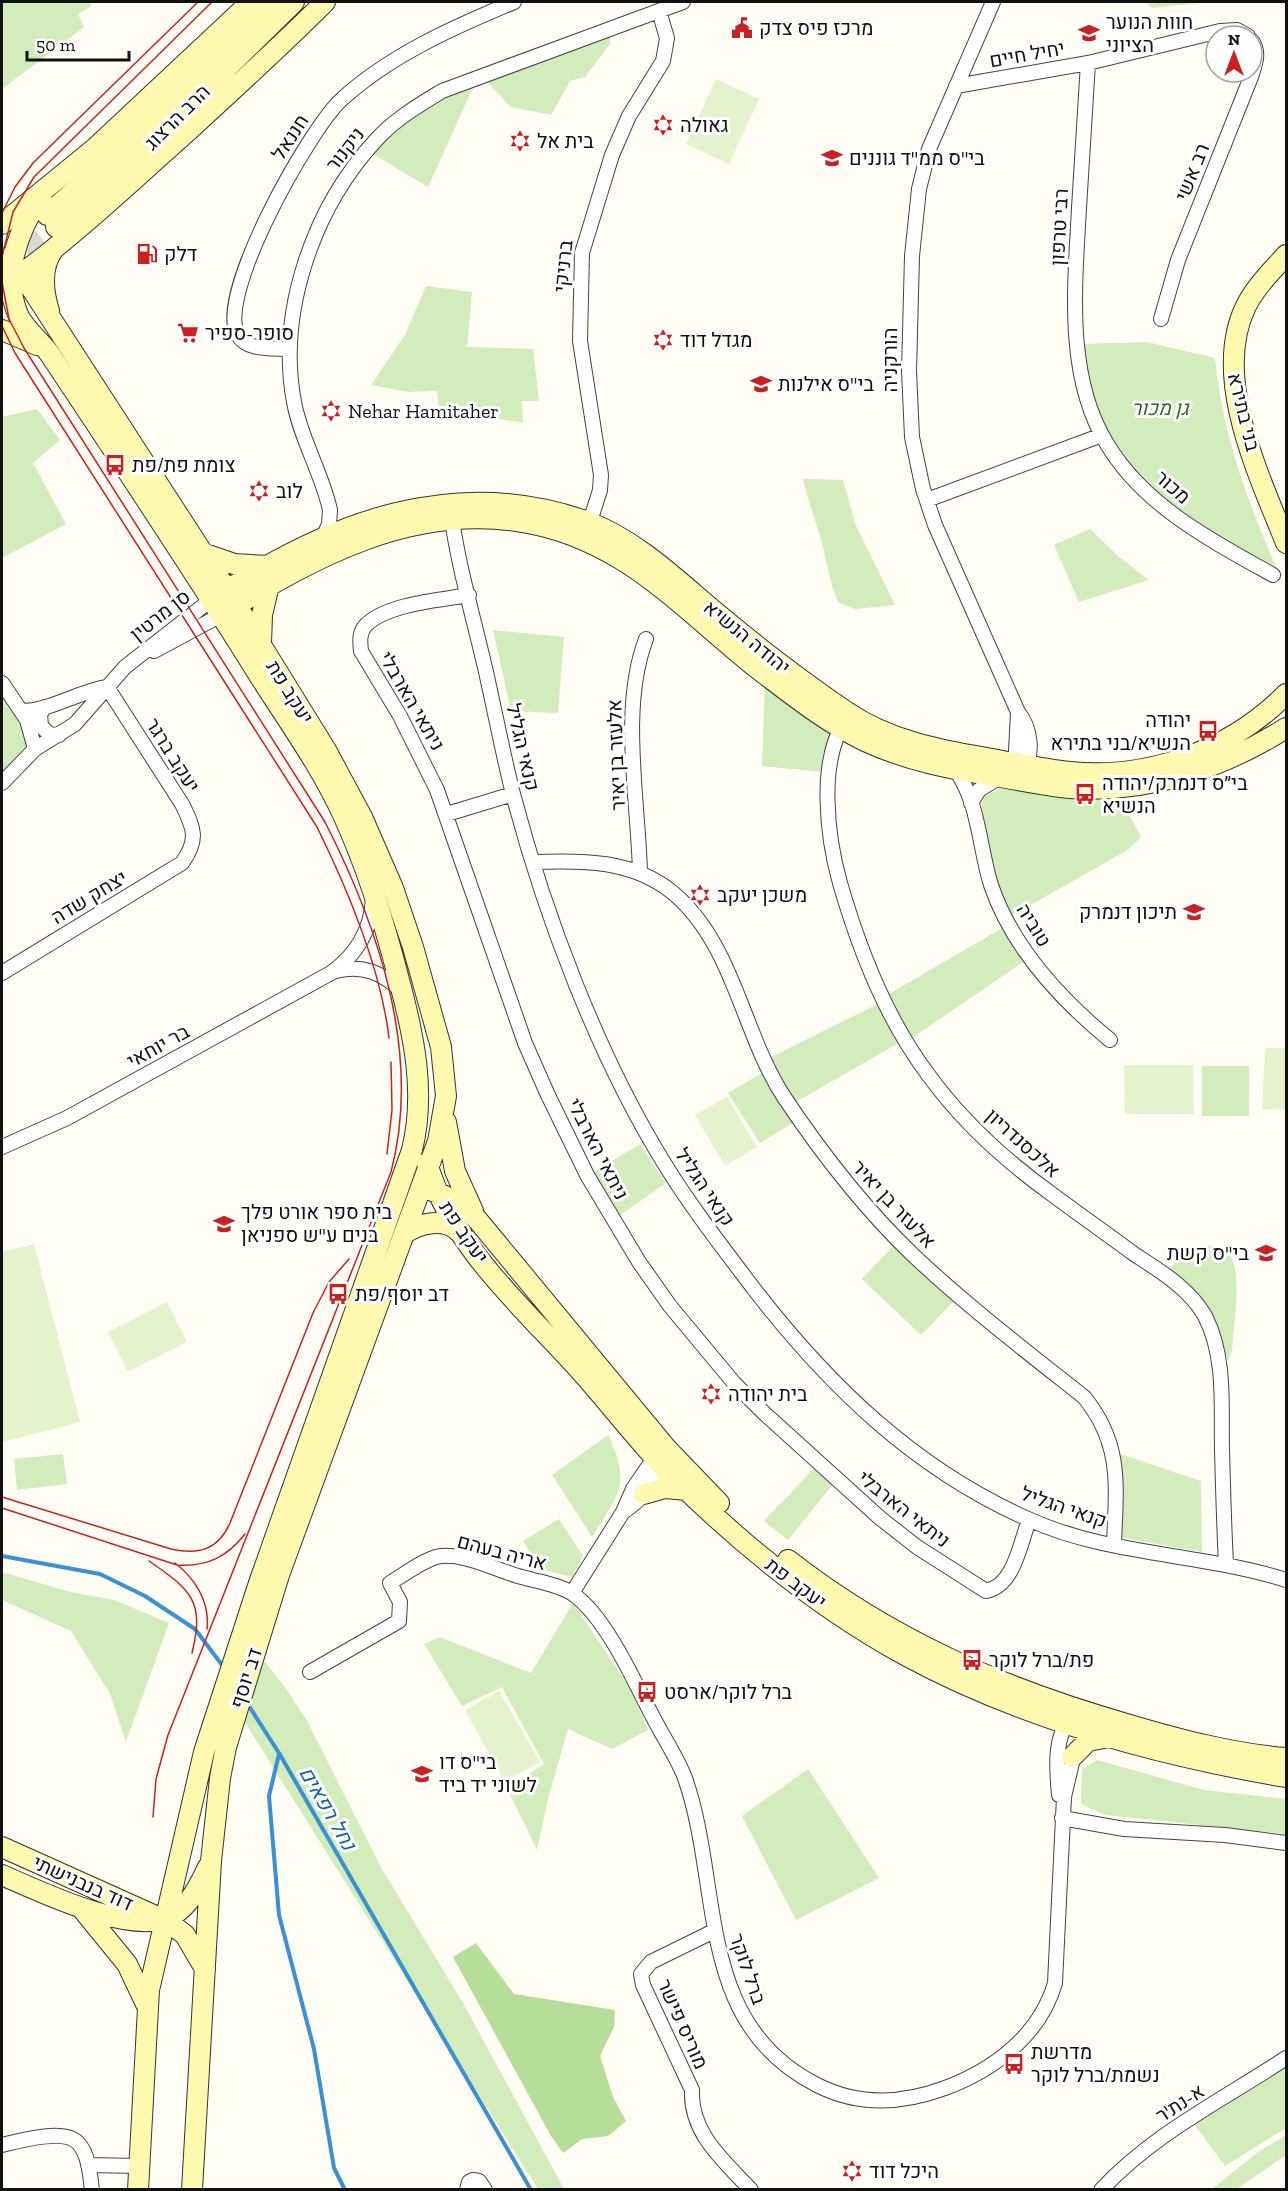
<svg xmlns="http://www.w3.org/2000/svg" width="1288" height="2191" viewBox="0 0 1288 2191" font-family="'Zilla Slab',Heebo,serif">
<style>
.green{fill:#d3ecbb}
.forest{fill:#b6de99}
.pitch{fill:#e4f3cd}
.lines{fill:none;stroke-linecap:round;stroke-linejoin:round}
.stream{stroke:#3a90d4;stroke-width:4}
.secondary-tunnel{stroke:#dbdad2;stroke-width:20;stroke-dasharray:20 10;stroke-linecap:butt}
.street-casing{stroke:#444;stroke-width:16}
.secondary-casing{stroke:#333;stroke-width:22}
.street{stroke:#fff;stroke-width:14}
.secondary{stroke:#fff9af;stroke-width:20}
.tram{stroke:#c92122;stroke-width:1.5}
.labels{text-anchor:middle;dominant-baseline:central;stroke-width:6;stroke-linejoin:round;paint-order:stroke}
.poi-label{font-size:20px;fill:#111;stroke:#fff;text-anchor:start}
.street-label{font-size:20px;fill:#111;stroke:#fff}
.park-label{font-size:20px;font-style:italic;fill:#2a6d1c;stroke:#fff}
.water-label{font-size:21px;font-style:italic;fill:#1262aa;stroke:#fff}
</style>
<rect width="100%" height="100%" fill="#fffdf4"/>
<path class="green" d="M2,2h88l2,4 -14,8 6,13 -82,62z
M1146,2h63l-57,6z
M610,34v10l-25,33 -15,4 -19,34 -40,-8 -28,-30z
M476,81l-48,106 -57,-34 30,-29 28,-19z
M426,286l46,6 -5,55 66,2 6,52h-17l1,22 -84,-14 -2,-18 -29,1 -37,-7 34,-50z
M1147,342l68,16c7,74 32,143 62,211 -67,-31 -160,-86 -182,-161 -7,-20 -9,-43 -13,-64z
M37,409l23,31 -27,23 33,61 -64,34v-141z
M803,479l40,1 13,46 39,79 -40,4 -17,-7c-8,-20 -11,-39 -16,-59 -6,-22 -14,-42 -19,-64z
M1090,529l29,28 30,23 -70,22 -25,-57z
M493,630l71,7 -6,76 -47,-2z
M765,683l68,53 -11,36 -60,-6z
M2,691c13,21 25,36 25,61l-25,22z
M1003,787l117,10 21,40 -15,14 -115,65c-9,-24 -40,-98 -26,-120z
M1004,927l22,33 -114,78 -25,-43z
M882,1002l22,38 -110,63 -25,-45z
M1202,1066h47v50h-47z
M762,1073l31,50 -33,20 -32,-50z
M640,1144l26,39 -50,35 -24,-45z
M896,1243l59,57 -34,35 -59,-56z
M1207,1245c8,2 16,2 22,9 14,15 4,76 3,97l-4,10 -13,-41 -16,-24 -31,-24c12,-15 19,-25 39,-27z
M608,1435c24,50 10,60 -16,102l-40,-62z
M1118,1453l83,28 1,71 -83,-15z
M63,1454l4,30 -50,6 -3,-31z
M818,1464l16,19 -46,57 -24,-19z
M559,1519l24,37 -11,21 -32,-8 -17,-28z
M2,1572l68,20 44,8 55,23 -43,119 -16,-48 -39,-63 -69,-31z
M573,1603l57,85 18,42 -36,19 -44,-20 -20,70 -11,51 -30,-62 37,-24 -42,-77 -40,19 -38,-62 16,-7 91,36z
M258,1653l27,34 21,32 76,150 81,134 101,186h-26l-299,-476z
M1097,1760l107,30 82,9v35l-181,-19 -24,-11 1,-35z
M808,1769l71,109 -83,42 -54,-104z
M1286,2066v62l-61,38 -33,-45z
M1286,2135v20l-49,34h-25l46,-37z"/>
<path class="forest" d="M476,1943l38,51 101,16 -1,17 -14,29 13,41 13,24 -18,15 -26,3 -19,14 -12,-17 -98,-179z"/>
<path class="pitch" d="M716,79l43,20 -30,65 -43,-20z
M1265,1048h21v62l-24,-1z
M1124,1065h69l1,49h-69z
M727,1097l30,50 -32,19 -30,-51z
M34,1244l46,178 -78,20v-190z
M167,1302l20,40 -59,30 -20,-40z
M499,1691l41,71 -35,20 -40,-72z"/>
<g class="lines">
<path class="stream" d="M2,1556l98,18 45,22 50,33 30,40
M247,1703l32,50 252,437
M279,1754l-10,42 10,119 35,134 20,119 11,22"/>
<path class="secondary-tunnel" d="M2,269l54,-42"/>
<defs>
<path id="street" d="M993,2l-64,147 -10,40 -7,67 -3,115 3,66 11,52 12,36 83,187c13,16 16,42 5,60
M1088,63c-3,49 -6,97 -9,145 -4,77 -14,168 28,236 37,62 105,97 166,131
M956,86l132,-23 132,-32 17,-1 11,6
M1161,319l17,-59 73,-183c4,-13 9,-24 1,-36
M288,349c-16,-1 -41,2 -50,-14 -23,-39 71,-205 103,-235 49,-45 113,-73 173,-98
M927,500l175,-65
M451,513c7,53 23,106 35,159 9,40 17,82 27,122 32,122 85,262 151,369 27,44 59,85 90,126 75,97 161,180 274,230 81,37 174,34 258,61
M587,531l13,-41 1,-15 -21,-134 2,-88 30,-98 17,-39 34,-55 4,-23 -8,-27
M323,538l6,-14 1,-14c-8,-37 -29,-70 -36,-108 -17,-91 20,-195 82,-262 19,-21 43,-35 66,-49l241,-89
M469,595c-29,5 -82,9 -103,30 -7,7 -6,17 -5,26l39,65 37,74 88,253 22,50 40,82 52,87 31,44 64,77 30,30 116,105 37,29 69,44c28,-5 34,-47 43,-71
M154,651l67,-36
M2,683l25,37 8,29
M45,707l-5,7 1,12 8,8 10,1
M21,711c29,0 56,-19 86,-24
M845,721c-27,41 -18,116 -5,162 19,66 45,134 87,190 33,46 80,89 126,122 27,20 54,39 81,59 26,17 55,34 71,62 21,41 16,89 17,133 1,39 2,77 4,115
M954,768c25,32 25,79 37,117 21,62 69,114 119,155
M1015,770l3,-58
M2,783l33,-34 40,-25 50,-57 87,-68
M971,803l8,-13 21,-13
M447,814l66,-20
M534,862c49,-2 98,-2 138,30 62,51 70,141 112,205 38,57 80,111 129,158 54,51 113,96 171,142 39,48 32,90 30,147
M640,872c-2,-74 -20,-165 6,-233
M336,971c27,-7 46,2 66,20
M2,973l180,-110c17,-23 12,-35 0,-59l-75,-117
M2,1147l65,-29 264,-145c25,-18 40,-43 42,-74
M623,1512c17,-11 38,-33 43,-53
M572,1593l51,-81 10,-23 21,-31
M310,1672l89,-51 1,-19 -10,-19c15,-9 30,-21 46,-26 25,-6 58,12 82,19 16,5 41,8 55,18 33,23 61,87 80,123 10,20 24,40 32,61 38,109 9,245 132,307 41,21 85,19 128,3 49,-18 95,-53 110,-105l9,-186 11,-47
M1059,1795c-2,-23 -6,-59 12,-76
M1062,1818l62,11 101,6 61,8
M714,1931l-63,31 -10,12 2,11 49,105c-2,43 31,70 59,100
M2,2145c17,-4 64,-18 77,-1 10,12 11,31 13,46
M88,2165l51,1
M467,2190l2,-8 4,-2 6,1 6,9
M1101,2190c53,-57 122,-90 185,-132"/>
<path id="secondary" d="M42,194c-23,35 -42,81 -23,123 8,14 21,24 30,36 68,102 136,204 201,308 32,52 69,101 94,156 24,53 41,108 55,163 15,56 27,113 13,170l-153,433 -55,169 -55,238 -11,200
M47,215l68,-60 155,-153
M2,224l92,-75 157,-147
M56,227l75,-65 163,-160
M1286,255c-14,16 -30,31 -40,51 -35,71 13,169 40,237
M6,258l16,16 210,324 94,152 36,67 31,71 20,59 28,100 5,49 -8,45 -159,434 -53,172 -6,31 -9,83 -19,329
M12,281c63,-46 119,-99 177,-151 46,-42 92,-84 136,-128
M49,311c-6,-20 -9,-43 4,-61
M2,330l35,15
M205,554l29,10 34,2
M218,596c112,-74 238,-122 370,-74 48,18 88,57 126,89 43,36 87,70 133,101 41,28 92,38 140,46 28,5 55,11 83,14 79,8 161,-22 216,-78
M227,611c89,-55 182,-105 290,-90 105,15 163,86 241,148 33,25 69,54 107,72 40,19 86,28 130,35 25,4 50,10 75,12 76,6 153,-20 216,-60
M261,644l1,-29 7,-30
M446,1122l9,49 18,40
M427,1163c24,81 92,141 148,202 34,37 63,77 98,112 69,68 146,131 232,178 118,64 250,100 381,122
M433,1191l24,10 19,17 191,231 52,54
M404,1234c15,-11 41,-17 55,-2
M644,1494l21,-6 22,2
M788,1560c104,81 216,129 342,165 51,15 104,29 156,33
M1072,1757l16,-16 21,-4
M2,1847l167,75 16,13 20,34
M2,1875c37,16 133,63 171,40 17,-10 27,-31 35,-48
M83,1910l44,54 19,40"/>
</defs>
<use href="#street" class="street-casing"/>
<use href="#secondary" class="secondary-casing"/>
<use href="#street" class="street"/>
<use href="#secondary" class="secondary"/>
<path class="tram" d="M2,213l13,-26 18,-24 165,-161
M2,257l11,-45 21,-35 178,-175
M2,282l7,37 15,29 301,474c54,106 97,232 66,350l-223,563 -12,44 -3,38
M2,326l13,27 302,474c30,61 64,143 72,211
M387,1154l5,-44 -1,-48
M2,1497l169,52c28,6 47,1 59,-26l83,-210 16,-31 20,-23
M2,1508l175,57c30,2 50,-8 68,-31
M149,1561c42,29 56,40 43,92
M175,1563c21,16 35,40 32,66"/>
</g>
<defs>
<symbol id="civic-bare" viewBox="-9 -9 18 18"><path d="M-.6-6.5H3V-4.5H.6V-3L4-1V1h2V6H-6V1h2V-1L-.6-3ZM-1.2 2.5V6h2.4V2.5Z" fill="#c92122" stroke="#fff" stroke-width="2.5" paint-order="stroke"/></symbol>
<symbol id="school-bare" viewBox="-9 -9 18 18"><path d="M0-5L7-2L0 1L-7-2ZM-4 1L0 2.5L4 1V4Q0 6-4 4Z" fill="#c92122" stroke="#fff" stroke-width="2.5" paint-order="stroke"/></symbol>
<symbol id="synagogue-bare" viewBox="-9 -9 18 18"><path d="M0-6.5L5.6 3.2H-5.6ZM0 6.5L5.6-3.2H-5.6Z" fill="#c92122" stroke="#fff" stroke-width="2.5" paint-order="stroke"/></symbol>
<symbol id="fuel-bare" viewBox="-9 -9 18 18"><path d="M-5.5-6h7V0h2V4h1.3V-2.5L3-4.5l.8-.8L6-3V5H2.5V1h-1V6h-7ZM-4.2-4.7v3.2H.2V-4.7Z" fill="#c92122" stroke="#fff" stroke-width="2.5" paint-order="stroke"/></symbol>
<symbol id="supermarket-bare" viewBox="-9 -9 18 18"><path d="M-6-5.5h2.5l.6 2H6L4.5 2H-2.5L-4.4-4H-6ZM-1.5 3.2a1.3 1.3 0 1 0 .1 0ZM3 3.2a1.3 1.3 0 1 0 .1 0Z" fill="#c92122" stroke="#fff" stroke-width="2.5" paint-order="stroke"/></symbol>
<symbol id="bus-bare" viewBox="-9 -9 18 18"><path d="M-5-6H5V4H4V6H2V4H-2V6H-4V4H-5ZM-3.5-4V0h7V-4ZM-3.5 1.2v1.5H-2V1.2ZM2 1.2v1.5H3.5V1.2Z" fill="#c92122" stroke="#fff" stroke-width="2.5" paint-order="stroke"/></symbol>
</defs>
<g fill-rule="evenodd">
<use href="#civic-bare" x="727" y="13" width="30" height="30"/>
<use href="#school-bare" x="1074" y="18" width="30" height="30"/>
<use href="#synagogue-bare" x="648" y="110" width="30" height="30"/>
<use href="#synagogue-bare" x="505" y="126" width="30" height="30"/>
<use href="#school-bare" x="817" y="143" width="30" height="30"/>
<use href="#fuel-bare" x="132" y="239" width="30" height="30"/>
<use href="#supermarket-bare" x="173" y="318" width="30" height="30"/>
<use href="#synagogue-bare" x="648" y="325" width="30" height="30"/>
<use href="#school-bare" x="746" y="369" width="30" height="30"/>
<use href="#synagogue-bare" x="316" y="396" width="30" height="30"/>
<use href="#bus-bare" x="100" y="450" width="30" height="30"/>
<use href="#synagogue-bare" x="244" y="476" width="30" height="30"/>
<use href="#bus-bare" x="1193" y="716" width="30" height="30"/>
<use href="#bus-bare" x="1070" y="779" width="30" height="30"/>
<use href="#synagogue-bare" x="685" y="880" width="30" height="30"/>
<use href="#school-bare" x="1179" y="897" width="30" height="30"/>
<use href="#school-bare" x="209" y="1209" width="30" height="30"/>
<use href="#school-bare" x="1251" y="1238" width="30" height="30"/>
<use href="#bus-bare" x="323" y="1279" width="30" height="30"/>
<use href="#synagogue-bare" x="696" y="1379" width="30" height="30"/>
<use href="#bus-bare" x="957" y="1645" width="30" height="30"/>
<use href="#bus-bare" x="632" y="1677" width="30" height="30"/>
<use href="#school-bare" x="407" y="1759" width="30" height="30"/>
<use href="#bus-bare" x="999" y="2049" width="30" height="30"/>
<use href="#synagogue-bare" x="837" y="2156" width="30" height="30"/>
</g>
<g class="labels">
<g class="poi-label">
<text x="1106" y="22">חוות הנוער<tspan x="1106" dy="23">הציוני</tspan></text>
<text x="759" y="28">מרכז פיס צדק</text>
<text x="680" y="125">גאולה</text>
<text x="537" y="141">בית אל</text>
<text x="849" y="158">בי"ס ממ"ד גוננים</text>
<text x="164" y="254">דלק</text>
<text x="205" y="333">סופר-ספיר</text>
<text x="680" y="340">מגדל דוד</text>
<text x="778" y="384">בי"ס אילנות</text>
<text x="348" y="411">Nehar Hamitaher</text>
<text x="132" y="465">צומת פת/פת</text>
<text x="276" y="491">לוב</text>
<text x="1191" y="720" text-anchor="end">יהודה<tspan x="1191" dy="23">הנשיא/בני בתירא</tspan></text>
<text x="1102" y="783">בי״ס דנמרק/יהודה<tspan x="1102" dy="23">הנשיא</tspan></text>
<text x="717" y="895">משכן יעקב</text>
<text x="1177" y="912" text-anchor="end">תיכון דנמרק</text>
<text x="241" y="1212">בית ספר אורט פלך<tspan x="241" dy="23">בנים ע"ש ספניאן</tspan></text>
<text x="1249" y="1253" text-anchor="end">בי"ס קשת</text>
<text x="355" y="1294">דב יוסף/פת</text>
<text x="728" y="1394">בית יהודה</text>
<text x="989" y="1660">פת/ברל לוקר</text>
<text x="664" y="1692">ברל לוקר/ארסט</text>
<text x="439" y="1762">בי"ס דו<tspan x="439" dy="23">לשוני יד ביד</tspan></text>
<text x="1031" y="2052">מדרשת<tspan x="1031" dy="23">נשמת/ברל לוקר</tspan></text>
<text x="869" y="2171">היכל דוד</text>
</g>
<g class="street-label">
<text transform="translate(1027 54) rotate(-10)">יחיל חיים</text>
<text transform="translate(177 117) rotate(-45)">הרב הרצוג</text>
<text transform="translate(290 137) rotate(-57)">חננאל</text>
<text transform="translate(345 149) rotate(-52)">ניקנור</text>
<text transform="translate(1192 172) rotate(-68)">רב אשי</text>
<text transform="translate(1059 227) rotate(-87)">רבי טרפון</text>
<text transform="translate(563 266) rotate(-84)">ברניקי</text>
<text transform="translate(890 360) rotate(-90)">הורקניה</text>
<text transform="translate(1244 412) rotate(76)">בני בתירא</text>
<text transform="translate(1173 487) rotate(41)">מכור</text>
<text transform="translate(160 615) rotate(-38)">סן מרטין</text>
<text transform="translate(747 637) rotate(39)">יהודה הנשיא</text>
<text transform="translate(290 692) rotate(58)">יעקב פת</text>
<text transform="translate(412 701) rotate(60)">ניתאי הארבלי</text>
<text transform="translate(523 747) rotate(77)">קנאי הגליל</text>
<text transform="translate(173 755) rotate(58)">יעקב ברגר</text>
<text transform="translate(616 755) rotate(-92)">אלעזר בן יאיר</text>
<text transform="translate(89 897) rotate(-31)">יצחק שדה</text>
<text transform="translate(1034 925) rotate(58)">טוביה</text>
<text transform="translate(158 1046) rotate(-29)">בר יוחאי</text>
<text transform="translate(1023 1143) rotate(42)">אלכסנדריון</text>
<text transform="translate(598 1149) rotate(63)">ניתאי הארבלי</text>
<text transform="translate(705 1187) rotate(56)">קנאי הגליל</text>
<text transform="translate(894 1204) rotate(47)">אלעזר בן יאיר</text>
<text transform="translate(464 1232) rotate(56)">יעקב פת</text>
<text transform="translate(1064 1507) rotate(19)">קנאי הגליל</text>
<text transform="translate(904 1509) rotate(38)">ניתאי הארבלי</text>
<text transform="translate(502 1552) rotate(15)">אריה בעהם</text>
<text transform="translate(796 1583) rotate(37)">יעקב פת</text>
<text transform="translate(246 1678) rotate(-72)">דב יוסף</text>
<text transform="translate(83 1883) rotate(24)">דוד בנבנישתי</text>
<text transform="translate(748 1969) rotate(71)">ברל לוקר</text>
<text transform="translate(683 2024) rotate(66)">מוריס פישר</text>
<text transform="translate(1180 2103) rotate(-33)">א-נת'ר</text>
</g>
<g class="park-label">
<text x="1160" y="408">גן מכור</text>
</g>
<g class="water-label">
<text transform="translate(328 1808) rotate(60)">נחל רפאים</text>
</g>
</g>
<rect width="1288" height="2191" fill="none" stroke="#111111" stroke-width="6"/>
<g transform="translate(1234 54)"><circle r="28" fill="#ffffff" stroke="#a0a0a0" stroke-width="1.5"/>
<path d="M0-4.5L10 22L0 15L-10 22Z" fill="#c92122"/>
<text y="-9" font-size="16" font-weight="bold" text-anchor="middle" fill="#111111">N</text>
</g>
<path d="M27 51v9h102v-9" fill="none" stroke="#111111" stroke-width="3"/>
<text x="36" y="51" font-size="18" fill="#111111" stroke="#ffffff" stroke-width="4.5" paint-order="stroke">50 m</text>
</svg>
